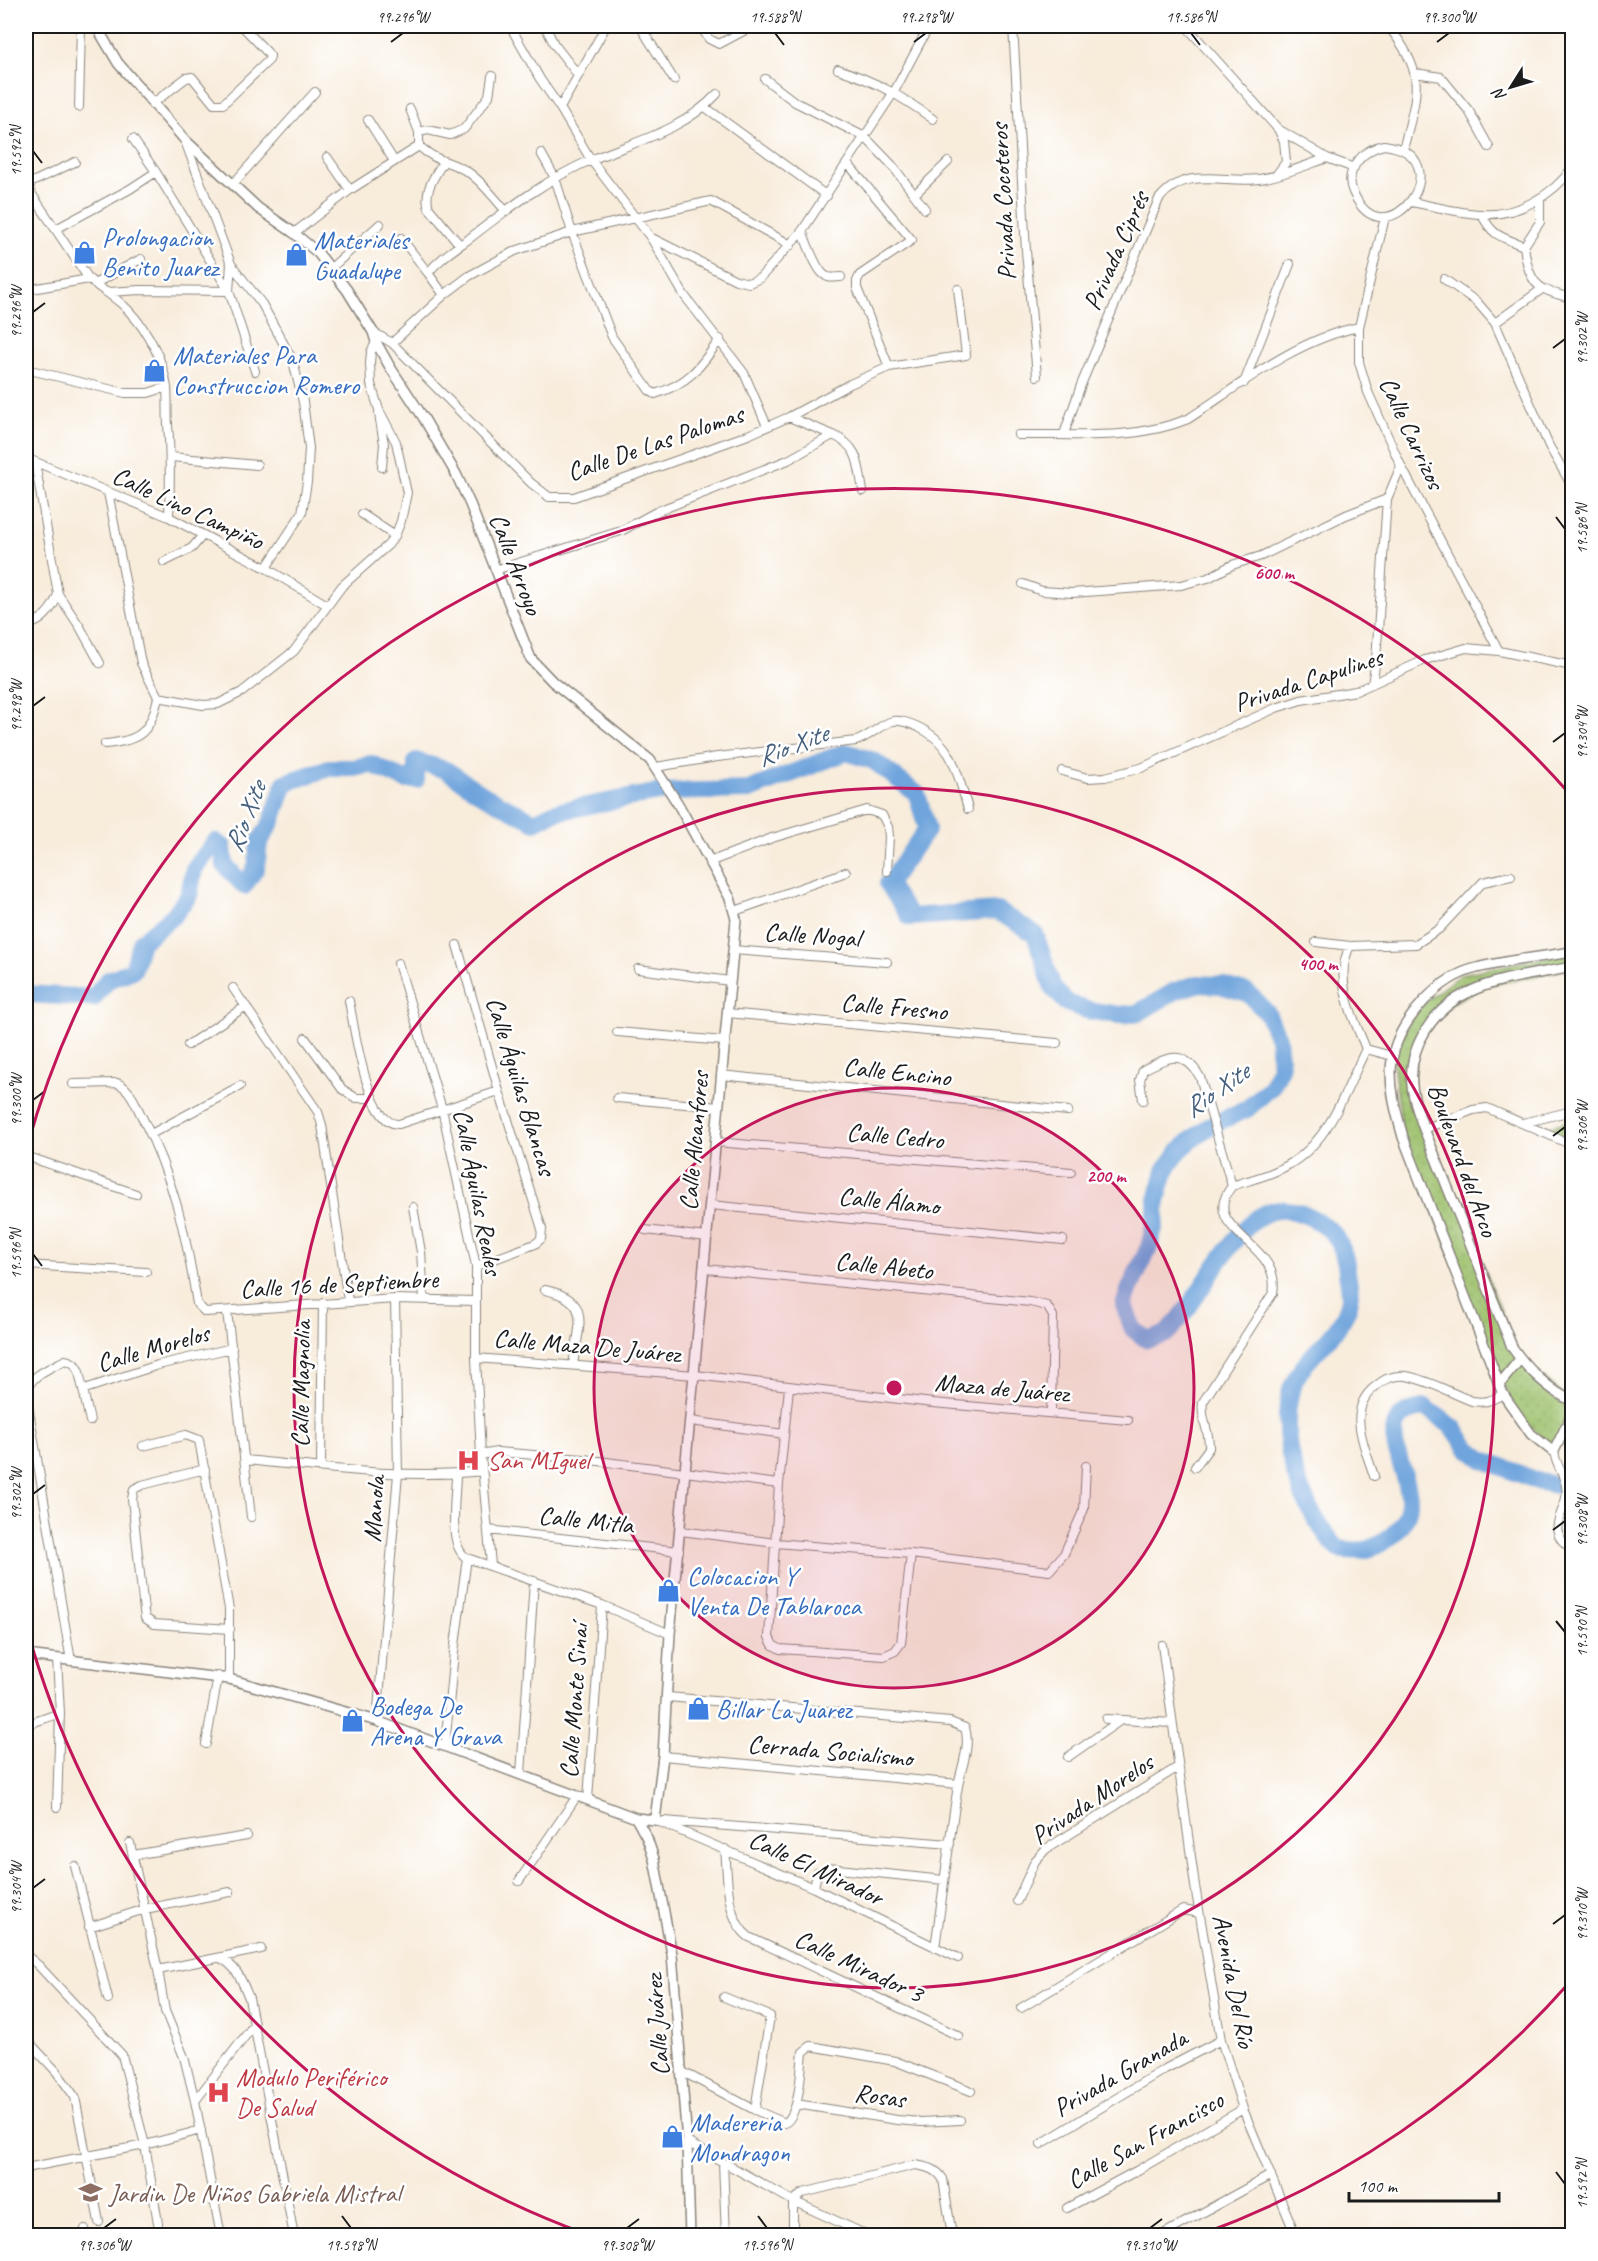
<svg xmlns="http://www.w3.org/2000/svg" width="1598" height="2261" viewBox="0 0 1598 2261" font-family="Caveat,sans-serif">
<style>
.grass{fill:url(#grass-dots);stroke:#5c6e44;stroke-width:1.5}
.lines{fill:none;stroke-linecap:round;stroke-linejoin:round}
.river{stroke:#6fa4dc;stroke-width:18}
.minor-casing{stroke:#8a847c;stroke-width:10}
.tertiary-casing{stroke:#8a847c;stroke-width:12}
.minor{stroke:#fff;stroke-width:8}
.tertiary{stroke:#fff;stroke-width:9}
.ticks{fill:none;stroke:#1c1c1c;stroke-width:2}
.ring{fill:none;stroke:#c2185b;stroke-width:3}
.labels{text-anchor:middle;dominant-baseline:central;stroke-width:5;stroke-linejoin:round;paint-order:stroke}
.street-label{font-size:26px;fill:#1c1c1c;stroke:#fff}
.shop-label{font-size:26px;fill:#366cbe;stroke:#fff;text-anchor:start}
.health-label{font-size:26px;fill:#be3a42;stroke:#fff;text-anchor:start}
.education-label{font-size:26px;fill:#785e54;stroke:#fff;text-anchor:start}
.water-label{font-size:27px;font-style:italic;fill:#46607c;stroke:#fff}
.centre{fill:#c2185b;stroke:#fff;stroke-width:3}
.ring-label{font-size:18px;text-anchor:middle;font-weight:bold;fill:#c2185b;stroke:#fff;stroke-width:5;stroke-linejoin:round;paint-order:stroke}
.neatline{fill:none;stroke:#1c1c1c;stroke-width:2}
.ticks-label{font-size:15px;text-anchor:middle;fill:#1c1c1c}
</style>
<defs>
<pattern id="grass-dots" width="8" height="8" patternUnits="userSpaceOnUse" patternTransform="scale(1.5)"><rect width="8" height="8" fill="#9cc06b"/><path d="M2 2h.1M6 6h.1" fill="none" stroke="#86a45c" stroke-width="1.8" stroke-linecap="round"/></pattern>
</defs>
<rect width="100%" height="100%" fill="#fff"/>
<filter id="ink" filterUnits="userSpaceOnUse"><feTurbulence type="fractalNoise" baseFrequency=".0167" numOctaves="2"/><feDisplacementMap in="SourceGraphic" scale="12" xChannelSelector="R" yChannelSelector="G"/><feConvolveMatrix kernelMatrix="1 2 1 2 8 2 1 2 1" color-interpolation-filters="sRGB"/></filter>
<filter id="wash" filterUnits="userSpaceOnUse"><feTurbulence type="fractalNoise" baseFrequency=".008" numOctaves="4" result="noise"/><feDisplacementMap in="SourceGraphic" scale="24" xChannelSelector="R" yChannelSelector="G"/><feGaussianBlur stdDeviation="1.35" result="paint"/><feColorMatrix in="noise" values="0 0 0 0 0 0 0 0 0 0 0 0 0 0 0 0 0 1.4 0 .05"/><feComposite in="paint" operator="in"/></filter>
<g filter="url(#wash)">
<rect width="100%" height="100%" fill="#f8ecdb"/>
<path class="grass" d="M1572,952v16l-87,18 -33,17 -33,37 -7,47 108,272 52,42v13l-18,37 -39,-38 -112,-276 -11,-81 24,-47 45,-35z
M1572,1120v21l-27,-13z"/>
<g class="lines">
<path class="river" d="M26,994l67,4 15,-18 25,-10 8,-28 33,-27 15,-20 5,-26 21,-27 8,5 2,18 19,21 12,-18 3,-25 13,-22 13,-38 44,-15h25l17,-4 35,16h10v-19l30,9 39,26 50,26 20,-10 104,-20 90,-2 97,-38 28,9 43,33 10,35 -39,55 22,33 87,-6 38,23 18,54 14,15 19,7 33,5 19,-2 37,-22 22,-7 23,1 28,8 19,20 11,25 3,30 -10,19 -24,22 -36,16 -16,12 -15,13 -15,21 -8,29 -2,24 -6,23 -19,41 -6,17 9,24 13,10c6,-1 13,-2 18,-4 5,-3 9,-9 13,-13 25,-27 62,-109 100,-112 20,-2 40,9 54,21 10,10 15,27 16,41 1,9 5,23 2,32 -9,35 -52,55 -59,90 -12,53 12,115 48,155 19,3 31,3 48,-9 14,-10 24,-24 23,-42 -1,-32 -42,-85 17,-90l27,19 14,20 15,12 58,23 32,6"/>
</g>
</g>
<g filter="url(#ink)">
<g class="lines">
<defs>
<path id="minor" d="M510,26l30,53 20,29 31,52 60,78 33,57 60,78 23,53
M545,26l9,18 24,31
M640,26l34,54
M700,26l9,13 10,5 34,-18
M1013,26l13,225 11,125
M1186,26l92,103 49,29 27,10
M1388,26c40,49 29,67 15,124
M903,28l23,4
M838,69c39,13 61,26 95,50
M1415,73l26,4 28,34 20,36
M765,79l30,23 70,35 27,28 33,44
M152,104l34,-26 6,-1 22,27h9l46,-44 1,-4 -3,-4 -25,-26
M79,107l2,-81
M705,107l122,89
M560,108l46,-82
M410,109l9,23v14c17,16 32,15 49,26 15,10 25,25 37,38
M368,120l26,41
M419,132l9,-2 22,5 14,-6 25,-33 3,-20
M133,139l23,33 73,119 26,80
M185,141l46,123 31,40 31,57 10,41 6,46 -2,34 -5,31 -36,55
M1384,145c82,10 1,121 -31,47 -10,-22 11,-43 31,-47z
M541,153l14,25 17,54 40,105 37,53 6,4c35,-11 45,-27 65,-55
M327,157l23,33
M443,162c-8,14 -20,29 -14,46l31,37
M848,164l64,76 -52,35 -3,6v7l32,79
M1277,174l9,-12 -2,-21 -6,-12
M26,181l5,12 58,86c12,11 27,18 39,31 20,21 35,49 39,78 1,12 0,25 1,37 3,31 2,61 1,92
M233,184l82,-92
M26,185l49,-23
M915,194l33,-32
M1540,199v23l-16,24c2,15 5,36 20,43 9,5 19,6 28,10
M1411,202c23,4 46,11 69,12 35,3 73,-18 92,-46
M1482,215c11,22 20,22 42,31
M1385,217l-26,110v35l9,30 33,74 98,185
M56,229l74,-40 26,-17
M802,231c5,11 14,40 24,45 4,3 9,1 15,1
M294,233l56,-43 69,-44
M401,238l27,35
M652,238l84,42 13,3 11,-5 42,-47 92,-139 35,-66
M331,268l49,-44
M1444,279l33,23 18,21 54,123 23,40
M94,284l47,-25
M26,290l63,-11
M109,292l31,-2 89,1 2,-27
M444,295l-16,-22c12,-15 27,-24 42,-35 39,-30 77,-59 123,-79 44,-18 91,-29 124,-65
M1495,323l47,-34
M373,332l19,11 139,140 18,14h25l174,-62 41,-18 61,-33 39,-17 77,-12 -8,-66
M392,343l52,-48 25,-19 46,-25 57,-19 139,-31 80,44
M26,369l99,24h23l19,-6
M1244,383l46,-119
M379,414l5,30 -2,23
M1064,434l17,-49 78,-186c29,-36 69,-13 106,-21 21,-4 42,-13 62,-20
M833,435c27,12 25,30 30,56
M1018,435c57,-1 116,6 170,-16 52,-34 109,-80 171,-92
M171,457l86,8
M26,458l143,59 97,51 61,37
M108,492l33,171 17,34
M362,514l33,22
M164,562l28,-14 11,-13
M495,570l126,-39 37,-20 130,-51 45,-25 -44,-18
M1023,584l19,7 30,2 109,-8 27,-7 24,-13 29,-9 85,-41 41,-16 14,-33
M58,594l22,33 20,36
M26,623c14,3 28,-16 32,-29l-23,-132
M1372,684l4,-24 11,-161
M105,744c35,-3 46,-12 53,-47l45,8 15,-1 24,-12 52,-41 48,-65 46,-41 7,-9 6,-15 6,-28 -11,-51 -17,-32 -8,-26 -1,-21 1,-11 5,-10
M656,767l61,-10 139,-16c14,-4 24,-17 37,-20 8,-1 16,2 23,5 38,17 41,47 52,83
M1062,771l26,7 17,-1 36,-9 135,-60 25,-8 55,-9 69,-31 41,-12 33,3 73,15
M709,862l63,-24 95,-28 15,5 6,12 1,10 -2,34
M735,911l111,-39
M1316,942l34,4 66,-2 23,-15 44,-47 28,-6
M457,945l42,146 43,138 -1,10 -6,5 -59,22
M1350,946c-17,34 3,70 16,103l26,7
M733,950l154,12
M398,963l44,146 34,157v92l5,97 10,110
M638,969l92,12
M233,988l85,124 4,13 26,176
M349,1001c5,24 18,126 50,123l100,-33
M727,1013l330,30
M617,1032l107,9
M305,1038l37,51 14,9h16
M188,1045l58,-39
M721,1075l347,36
M26,1082v8
M73,1084l44,-1c13,5 18,20 24,32 33,64 45,118 56,189l8,8 190,-13 80,2
M617,1098l102,9
M1143,1100l-3,-20 3,-10c25,-13 40,-22 57,7l32,109c-36,45 51,56 41,107l-70,109c-3,15 7,30 6,46l-14,19
M1523,1123l49,-12
M1424,1129l49,-19 14,-2 85,37
M151,1134l89,-48
M716,1142l355,30
M26,1156l110,38
M1232,1186c21,-7 43,-12 61,-24 38,-24 54,-75 73,-113
M710,1205l353,35
M413,1207l8,45 3,46
M645,1230l62,7
M26,1265l120,7
M706,1269l324,33 17,4 6,10 -2,96
M545,1290c49,10 33,36 28,75
M227,1311l24,206
M476,1358l219,17 238,28 195,17
M789,1388l-10,96 -10,153 4,8 7,4 104,7 11,-5 6,-8 10,-89
M85,1389l73,-24 74,-17
M691,1421l93,13
M143,1446l43,-11 13,5 30,169v70
M1554,1451c2,16 10,22 12,35 5,25 -26,42 6,63
M481,1455l16,-3 86,7 196,25
M245,1460c78,7 159,20 237,11
M321,1466l2,-163
M205,1469l-63,16 -8,4 -2,10 12,112 1,7 9,6 76,5
M1374,1476c-9,-29 -29,-67 2,-90 8,-7 19,-11 30,-10 22,4 45,17 66,25 13,2 19,0 31,-7
M488,1530l191,21
M681,1531l95,12 135,11 138,17 15,-17 20,-45 2,-43
M467,1558l135,47 68,29
M1162,1645l33,241 26,154 22,69 53,127
M71,1661l-45,-268c5,-19 23,-24 39,-33 8,1 11,5 14,12l11,49
M668,1697l282,25 15,6c6,18 -4,40 -7,58 -9,54 -15,108 -23,161
M1106,1719l66,4
M377,1721l21,-247 -3,-175
M26,1725l34,-12
M206,1744l12,-68
M445,1746l9,-94 13,-94c-20,-11 -11,-63 -11,-84
M663,1756l295,28
M1068,1757l53,-37
M521,1774l13,-193
M588,1799l14,-194
M57,1807l3,-94 -3,-54
M655,1820l159,68 144,70
M664,1821l286,23
M130,1843l28,127 7,41 19,46 11,44 26,135
M725,1849c3,28 0,70 24,88l210,99
M133,1855l114,-19
M75,1866l33,133
M519,1881l58,-85
M814,1888l3,-15 12,-5 115,12
M1017,1901l18,-40 11,-12 132,-82
M89,1927l56,-18 85,-17
M26,1955l12,10 84,90 23,90 13,78
M220,1958c17,8 22,23 29,40l45,238
M158,1970l103,-21
M724,1997l46,19 -15,94
M1021,2008l162,-98 16,3
M26,2039l30,32 19,26 24,125
M681,2071l74,39 30,13c15,-9 16,-54 18,-71l8,-6 84,15 76,30
M195,2101l58,-75
M796,2104l101,16 24,2 39,-2
M687,2142l106,59 76,35
M1041,2144l122,-74 58,-30
M723,2162l3,74
M26,2168l119,-23 56,-15
M1067,2208l71,-38 105,-61
M85,2229v7
M793,2236v-35l10,-8 112,-28c12,2 21,3 28,14l9,57
M1160,2236l111,-61"/>
<path id="tertiary" d="M1572,952c-31,5 -64,8 -95,16 -22,5 -38,17 -53,33 -43,46 -37,80 -21,136l100,257 28,40 20,16 3,1 18,-37
M1572,967c-33,7 -72,10 -103,25 -35,16 -61,54 -57,93 1,15 7,30 12,44l88,218c14,21 37,43 60,54
M1499,1385l21,-26
M26,1655l203,24 148,42 259,97 19,2 8,-64 7,-122 66,-715 -6,-21 -52,-94 -28,-44 -97,-78 -22,-23 -61,-155 -14,-30 -33,-57 -33,-50 -14,-25 -3,-10 -26,-42 -29,-37 -24,-20 -36,-25 -73,-68 -67,-77 -22,-37
M636,1818l11,20 7,21 18,95 15,188 3,94"/>
</defs>
<use href="#minor" class="minor-casing"/>
<use href="#tertiary" class="tertiary-casing"/>
<use href="#minor" class="minor"/>
<use href="#tertiary" class="tertiary"/>
</g>
</g>
<path class="ticks" d="M775,33l9,12M1191,33l9,12M391,42l12,-9M914,42l12,-9M1437,42l12,-9M33,151l9,12M33,312l12,-9M1553,348l12,-9M1556,517l9,12M33,706l12,-9M1553,742l12,-9M33,1100l12,-9M1553,1136l12,-9M33,1254l9,12M33,1494l12,-9M1553,1530l12,-9M1556,1621l9,11M33,1888l12,-9M1553,1924l12,-9M1556,2172l9,12M342,2216l9,12M758,2216l9,12M104,2228l12,-9M627,2228l12,-9M1150,2228l12,-9"/>
<circle cx="894" cy="1388" r="300" fill="#c2185b" fill-opacity=".12"/>
<g class="ring">
<circle cx="894" cy="1388" r="300"/>
<circle cx="894" cy="1388" r="600"/>
<path d="M1568 1984A900 900 0 0 1 1202 2234M586 2234A900 900 0 0 1 27 1629M27 1147A900 900 0 0 1 1568 792"/>
</g>
<defs>
<symbol id="shop-bare" viewBox="-9 -9 18 18"><path d="M-5-2.5h2.3a2.7 3.5 0 0 1 5.4 0H5L5.5 6h-11ZM-1.5-2.5h3a1.5 2.3 0 0 0-3 0Z" fill="#3f7fe0" stroke="#fff" stroke-width="2.5" paint-order="stroke"/></symbol>
<symbol id="hospital-bare" viewBox="-9 -9 18 18"><path d="M-5-5h3v3.5h4V-5h3V5h-3V1.5h-4V5h-3Z" fill="#e0444e" stroke="#fff" stroke-width="2.5" paint-order="stroke"/></symbol>
<symbol id="school-bare" viewBox="-9 -9 18 18"><path d="M0-5L7-2L0 1L-7-2ZM-4 1L0 2.5L4 1V4Q0 6-4 4Z" fill="#8d6e63" stroke="#fff" stroke-width="2.5" paint-order="stroke"/></symbol>
</defs>
<g fill-rule="evenodd">
<use href="#shop-bare" x="68" y="236" width="33" height="33"/>
<use href="#shop-bare" x="280" y="238" width="33" height="33"/>
<use href="#shop-bare" x="138" y="354" width="33" height="33"/>
<use href="#hospital-bare" x="452" y="1444" width="33" height="33"/>
<use href="#shop-bare" x="652" y="1574" width="33" height="33"/>
<use href="#shop-bare" x="682" y="1692" width="33" height="33"/>
<use href="#shop-bare" x="336" y="1704" width="33" height="33"/>
<use href="#hospital-bare" x="202" y="2076" width="33" height="33"/>
<use href="#shop-bare" x="656" y="2120" width="33" height="33"/>
<use href="#school-bare" x="74" y="2176" width="33" height="33"/>
</g>
<g class="labels">
<g class="street-label">
<text transform="translate(1003 202) rotate(-93)">Privada Cocoteros</text>
<text transform="translate(1116 251) rotate(-66)">Privada Ciprés</text>
<text transform="translate(1412 433) rotate(65)">Calle Carrizos</text>
<text transform="translate(655 443) rotate(-19)">Calle De Las Palomas</text>
<text transform="translate(188 508) rotate(25)">Calle Lino Campiño</text>
<text transform="translate(516 564) rotate(69)">Calle Arroyo</text>
<text transform="translate(1308 680) rotate(-18)">Privada Capulines</text>
<text transform="translate(812 935) rotate(4)">Calle Nogal</text>
<text transform="translate(894 1007) rotate(5)">Calle Fresno</text>
<text transform="translate(897 1072) rotate(6)">Calle Encino</text>
<text transform="translate(521 1086) rotate(73)">Calle Águilas Blancas</text>
<text transform="translate(895 1136) rotate(5)">Calle Cedro</text>
<text transform="translate(694 1141) rotate(-85)">Calle Alcanfores</text>
<text transform="translate(1463 1160) rotate(70)">Boulevard del Arco</text>
<text transform="translate(478 1192) rotate(79)">Calle Águilas Reales</text>
<text transform="translate(889 1201) rotate(6)">Calle Álamo</text>
<text transform="translate(884 1266) rotate(6)">Calle Abeto</text>
<text transform="translate(339 1284) rotate(-3)">Calle 16 de Septiembre</text>
<text transform="translate(587 1346) rotate(5)">Calle Maza De Juárez</text>
<text transform="translate(153 1348) rotate(-16)">Calle Morelos</text>
<text transform="translate(301 1384) rotate(-89)">Calle Magnolia</text>
<text transform="translate(1002 1388) rotate(5)">Maza de Juárez</text>
<text transform="translate(374 1509) rotate(-86)">Manola</text>
<text transform="translate(586 1520) rotate(6)">Calle Mitla</text>
<text transform="translate(574 1701) rotate(-86)">Calle Monte Sinaí</text>
<text transform="translate(830 1751) rotate(5)">Cerrada Socialismo</text>
<text transform="translate(1092 1799) rotate(-34)">Privada Morelos</text>
<text transform="translate(816 1868) rotate(25)">Calle El Mirador</text>
<text transform="translate(859 1966) rotate(25)">Calle Mirador 3</text>
<text transform="translate(1234 1981) rotate(79)">Avenida Del Río</text>
<text transform="translate(657 2025) rotate(-94)">Calle Juárez</text>
<text transform="translate(1120 2073) rotate(-30)">Privada Granada</text>
<text transform="translate(880 2096) rotate(8)">Rosas</text>
<text transform="translate(1145 2140) rotate(-29)">Calle San Francisco</text>
</g>
<g class="shop-label">
<text x="102" y="237">Prolongacion<tspan x="102" dy="30">Benito Juarez</tspan></text>
<text x="314" y="240">Materiales<tspan x="314" dy="30">Guadalupe</tspan></text>
<text x="173" y="355">Materiales Para<tspan x="173" dy="30">Construccion Romero</tspan></text>
<text x="687" y="1576">Colocacion Y<tspan x="687" dy="30">Venta De Tablaroca</tspan></text>
<text x="370" y="1706">Bodega De<tspan x="370" dy="30">Arena Y Grava</tspan></text>
<text x="716" y="1709">Billar La Juarez</text>
<text x="690" y="2122">Madereria<tspan x="690" dy="30">Mondragon</tspan></text>
</g>
<g class="health-label">
<text x="487" y="1460">San MIguel</text>
<text x="236" y="2077">Modulo Periférico<tspan x="236" dy="30">De Salud</tspan></text>
</g>
<g class="education-label">
<text x="109" y="2193">Jardin De Niños Gabriela Mistral</text>
</g>
<g class="water-label">
<text transform="translate(792 745) rotate(-21)">Rio Xite</text>
<text transform="translate(245 817) rotate(-69)">Rio Xite</text>
<text transform="translate(1216 1090) rotate(-35)">Rio Xite</text>
</g>
</g>
<circle cx="894" cy="1388" r="9" class="centre"/>
<g class="ring-label">
<text x="1274" y="579">600 m</text>
<text x="1318" y="970">400 m</text>
<text x="1106" y="1182">200 m</text>
</g>
<rect width="1598" height="2261" fill="none" stroke="#fff" stroke-width="66"/>
<g transform="translate(1511 87) rotate(233)" stroke="#ffffff" stroke-width="4.5" paint-order="stroke">
<path d="M0-4.5L10 22L0 15L-10 22Z" fill="#1c1c1c"/>
<text y="-9" font-size="16" font-weight="bold" text-anchor="middle" fill="#1c1c1c">N</text>
</g>
<path d="M1349 2192v9h150v-9" fill="none" stroke="#1c1c1c" stroke-width="3"/>
<text x="1358" y="2192" font-size="18" fill="#1c1c1c" stroke="#ffffff" stroke-width="4.5" paint-order="stroke">100 m</text>
<rect x="33" y="33" width="1532" height="2195" class="neatline"/>
<g class="ticks-label">
<text x="403" y="22">99.296°W</text>
<text x="775" y="22">19.588°N</text>
<text x="926" y="22">99.298°W</text>
<text x="1191" y="22">19.586°N</text>
<text x="1449" y="22">99.300°W</text>
<text transform="translate(16 151) rotate(-90)" y="5">19.592°N</text>
<text transform="translate(16 312) rotate(-90)" y="5">99.296°W</text>
<text transform="translate(1582 339) rotate(-90)" y="5">99.302°W</text>
<text transform="translate(1582 529) rotate(-90)" y="5">19.586°N</text>
<text transform="translate(16 706) rotate(-90)" y="5">99.298°W</text>
<text transform="translate(1582 733) rotate(-90)" y="5">99.304°W</text>
<text transform="translate(16 1100) rotate(-90)" y="5">99.300°W</text>
<text transform="translate(1582 1127) rotate(-90)" y="5">99.306°W</text>
<text transform="translate(16 1254) rotate(-90)" y="5">19.596°N</text>
<text transform="translate(16 1494) rotate(-90)" y="5">99.302°W</text>
<text transform="translate(1582 1521) rotate(-90)" y="5">99.308°W</text>
<text transform="translate(1582 1632) rotate(-90)" y="5">19.590°N</text>
<text transform="translate(16 1888) rotate(-90)" y="5">99.304°W</text>
<text transform="translate(1582 1915) rotate(-90)" y="5">99.310°W</text>
<text transform="translate(1582 2184) rotate(-90)" y="5">19.592°N</text>
<text x="104" y="2250">99.306°W</text>
<text x="351" y="2250">19.598°N</text>
<text x="627" y="2250">99.308°W</text>
<text x="767" y="2250">19.596°N</text>
<text x="1150" y="2250">99.310°W</text>
</g>
</svg>
